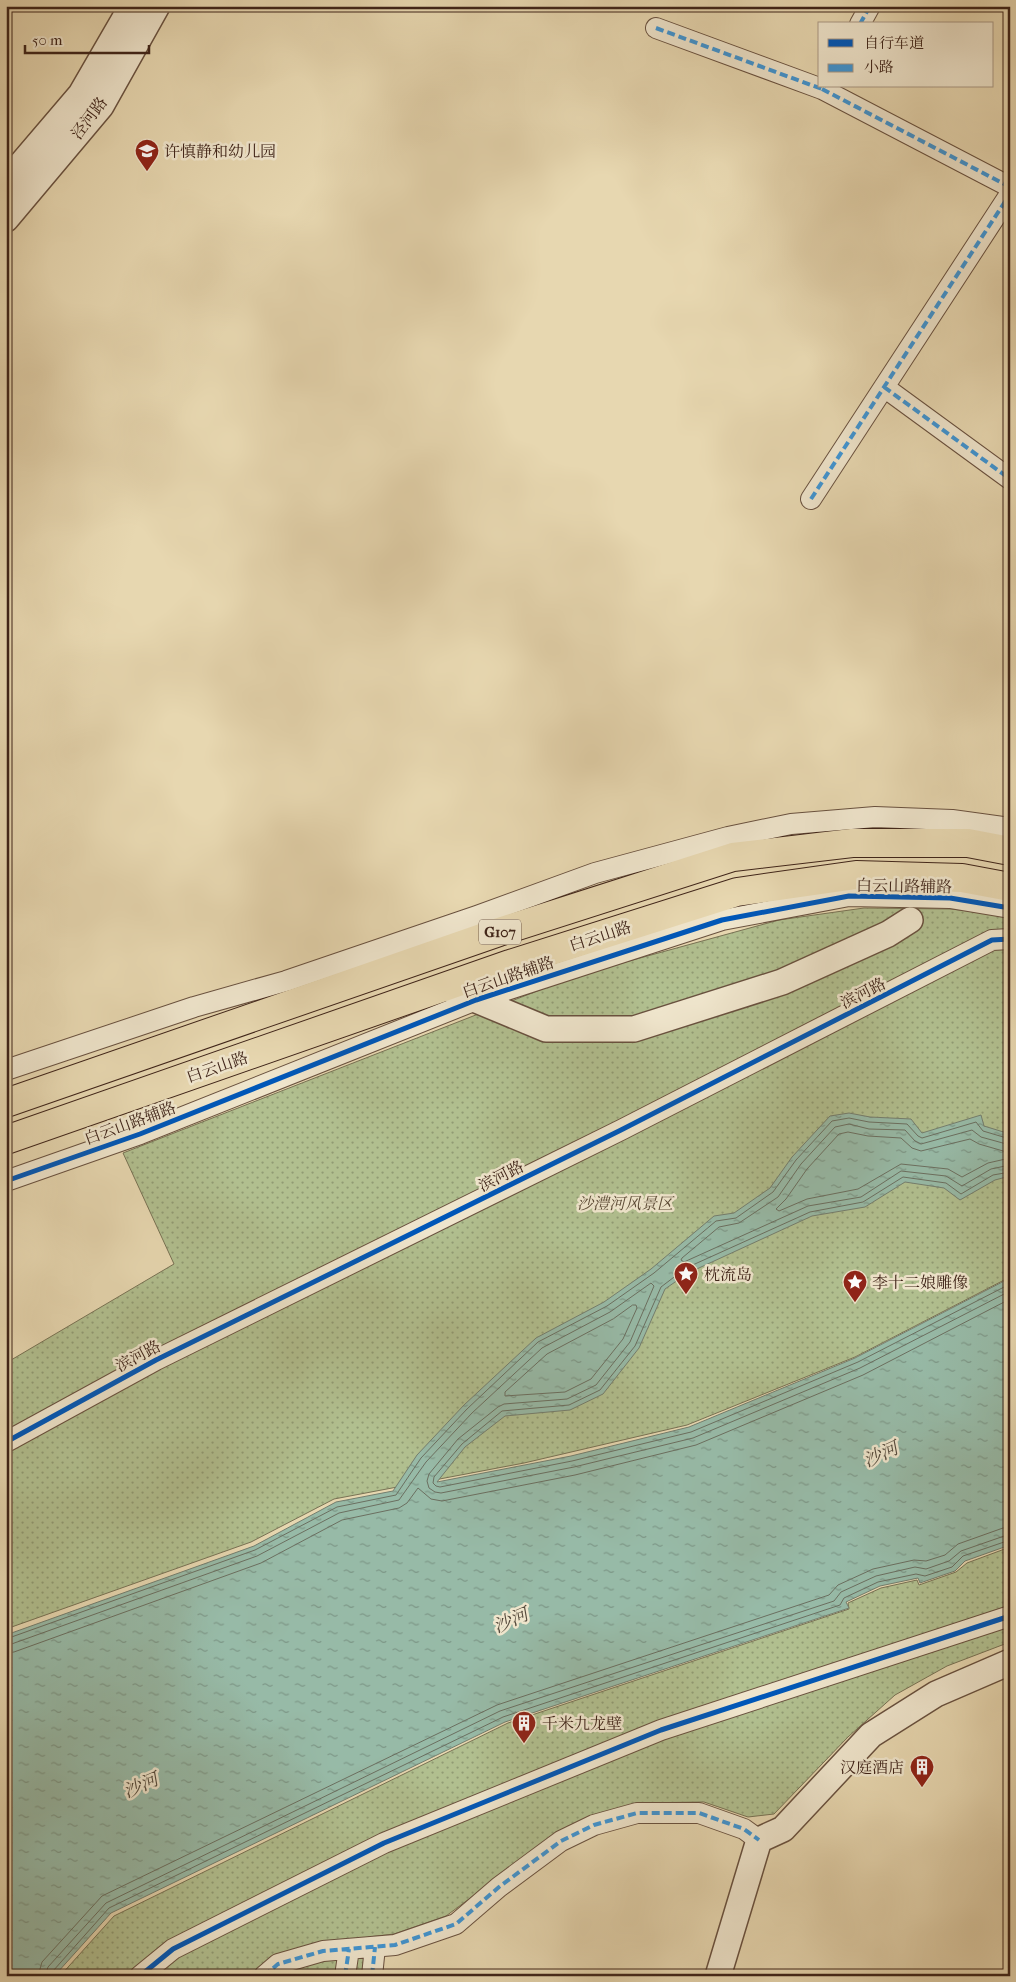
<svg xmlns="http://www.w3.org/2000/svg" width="1016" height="1982" viewBox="0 0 1016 1982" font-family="'IM FELL French Canon','Noto Serif SC',serif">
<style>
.park{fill:url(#park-dots);stroke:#787254}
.water{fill:url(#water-ripples);stroke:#747e6e}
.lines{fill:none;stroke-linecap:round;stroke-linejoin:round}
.shore{stroke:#6b6f60;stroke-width:1}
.minor-casing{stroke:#69513f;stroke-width:22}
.tertiary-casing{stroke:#69513f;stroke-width:28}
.trunk-casing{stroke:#3f2419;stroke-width:30}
.minor{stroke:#efe5cc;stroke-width:20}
.tertiary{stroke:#efe5cc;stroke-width:25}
.trunk{stroke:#e7d7b0;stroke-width:28}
.quiet{stroke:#3f95d4;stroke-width:4;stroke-dasharray:8 4;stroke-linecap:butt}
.cycleway-casing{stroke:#efe5cc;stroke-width:8}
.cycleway{stroke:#0057b8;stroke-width:5}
.labels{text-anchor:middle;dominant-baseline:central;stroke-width:5;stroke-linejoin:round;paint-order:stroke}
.shield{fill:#efe5cc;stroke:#745e4f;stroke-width:1}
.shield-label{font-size:15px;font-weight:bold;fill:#3f2419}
.street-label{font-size:16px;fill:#3f2419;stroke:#efe5cc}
.poi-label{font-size:16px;fill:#3f2419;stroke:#efe5cc;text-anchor:start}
.park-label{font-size:16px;font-style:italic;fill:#5c4b36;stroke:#efe5cc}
.water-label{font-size:18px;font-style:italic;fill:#554a3c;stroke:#efe5cc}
</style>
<defs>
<pattern id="park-dots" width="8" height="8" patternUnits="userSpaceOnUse" patternTransform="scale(1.25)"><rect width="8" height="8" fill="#b1bf8f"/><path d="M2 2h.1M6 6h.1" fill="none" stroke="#919b74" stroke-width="1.8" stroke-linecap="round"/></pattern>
<pattern id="water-ripples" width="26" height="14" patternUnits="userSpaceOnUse" patternTransform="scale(1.25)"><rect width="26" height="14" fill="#97baa7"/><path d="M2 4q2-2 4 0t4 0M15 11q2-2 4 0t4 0" fill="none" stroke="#7d9787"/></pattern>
</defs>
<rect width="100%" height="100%" fill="#e7d7b0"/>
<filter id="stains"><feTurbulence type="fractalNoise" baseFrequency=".004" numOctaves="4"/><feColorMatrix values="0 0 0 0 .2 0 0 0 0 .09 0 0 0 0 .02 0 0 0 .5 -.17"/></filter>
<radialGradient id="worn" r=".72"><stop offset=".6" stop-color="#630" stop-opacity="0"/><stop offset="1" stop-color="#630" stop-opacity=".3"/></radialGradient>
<path class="park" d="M864,908l87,1 59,7v361l-155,80 -168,68 -163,38 -190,36 -83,43 -245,87v-266l168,-99 -51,-111 455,-178 201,-55z
M1010,1547v95l-63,24 -52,29 -47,42 -74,77 -26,3 -44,-15 -68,1 -68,23 -122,90 -52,18 -26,3 -1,24 -6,15h-301l54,-60 394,-193 341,-114 -1,-6 33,-15 36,-8 2,5 37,-13 11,-9z"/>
<path class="water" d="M849,1113l21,4 41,2 11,14 59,-18 3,11 26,8v42l-15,4 -35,20 -16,-12 -39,-6 -40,25 -53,9 -124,57 -23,16 -26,59 -36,46 -33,16 -65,6 -40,31 -28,35 134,-26 118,-29 166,-69 155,-80v267l-45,16 -10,10 -35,12 -2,-5 -38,8 -34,16 3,6 -344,114 -394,191 -54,60 -5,3h-46v-341l248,-89 82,-44 57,-11 24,-36 47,-50 72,-67 68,-36 47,-33 63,-53 20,-3 36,-25 22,-31 38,-41z"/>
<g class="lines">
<path class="shore" d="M1010,1145l-29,-8 -9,-7 -51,14 -6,-3 -10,-11 -36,-1 -20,-5 -14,3 -34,37 -23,33 -39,26 -20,4 -37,31 -1,2 3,2 124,-56 53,-9 40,-26 45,5 16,10 29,-17 19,-4
M1010,1153l-31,-9 -9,-5 -49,12 -9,-3 -11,-10 -33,-2 -20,-4 -9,2 -32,35 -21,30 -10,10 3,2 28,-12 51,-10 43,-25 47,5 14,8 26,-14 22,-5
M1010,1172l-17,3 -32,19 -15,-11 -43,-6 -40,25 -53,10 -124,56 -25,19 -26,59 -35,44 -31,15 -67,6 -40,33 -28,33 -1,6 3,3 4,1 132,-26 119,-29 167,-70 152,-78
M633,1305h3l1,3 -14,31 -32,40 -26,13 -60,4v-4l42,-38 66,-35z
M6,1639l249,-89 82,-43 59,-12 25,-37 46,-49 71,-67 69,-36 47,-33 62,-52 20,-3 37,-26 23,-32 36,-39 17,-3 20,4 38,2 11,12 4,2 54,-16 7,9 27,8
M6,1646l251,-90 82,-43 60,-13 27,-38 46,-49 70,-65 68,-36 41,-29 3,3 -24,56 -34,43 -29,14 -63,5 -6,3 -40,32 -29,35 -2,7 2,7 6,4 6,1 133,-26 119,-29 167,-70 150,-77
M6,1653l8,-1 247,-89 81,-43 57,-12 8,-5 11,-15 13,11 11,2 133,-26 121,-30 167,-70 147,-76
M38,1976l4,-14 60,-66 395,-191 332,-110 9,-10 35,-16 41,-9 12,1 19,-6 13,-11 45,-16 7,-1
M45,1976l3,-9 58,-64 394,-192 334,-110 7,-9 35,-16 39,-9 11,2 23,-8 12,-10 49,-17
M52,1976l1,-5 56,-63 394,-191 337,-112 4,-7 34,-16 38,-8 9,2 27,-9 11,-11 47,-16"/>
<defs>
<path id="minor" d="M860,24l10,-18
M656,28l166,61 2,-3
M822,89l188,98
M884,387l126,92
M811,499l199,-305
M6,1070l188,-63 92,-26 191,-65 118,-43 133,-36 63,-13 84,-7 77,3 58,8
M6,1181l134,-47 336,-134 246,-80 127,-24 101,2 60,10
M6,1442l150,-82 465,-230 371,-190 18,-1
M140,1976l33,-27 211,-106 277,-113 349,-114
M264,1976l14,-12 45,-13 72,-6 61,-21 43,-37 62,-46 33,-16 43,-12h62l45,16 15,11
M345,1976l4,-27
M372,1976l3,-29"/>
<path id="tertiary" d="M6,182l75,-88 51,-88
M6,219l95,-113 56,-100
M445,987l101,42h88l148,-47 106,-48 22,-14
M718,1976l41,-136 24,-11 88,-94 65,-41 74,-32"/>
<path id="trunk" d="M6,1103l493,-171 234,-75 119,-14h116l42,8
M6,1140l504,-176 227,-72 119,-17 106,3 48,9"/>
</defs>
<use href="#minor" class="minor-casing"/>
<use href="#tertiary" class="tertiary-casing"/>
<use href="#trunk" class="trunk-casing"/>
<use href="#minor" class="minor"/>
<use href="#tertiary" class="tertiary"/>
<use href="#trunk" class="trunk"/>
<path class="quiet" d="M860,24l10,-18
M656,28l166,61 2,-3
M822,89l188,98
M884,387l126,92
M811,499l199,-305
M264,1976l14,-12 45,-13 72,-6 61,-21 43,-37 62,-46 33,-16 43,-12h62l45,16 15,11
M345,1976l4,-27
M372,1976l3,-29"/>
<defs>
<path id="cycleway" d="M6,1181l134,-47 336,-134 246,-80 127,-24 101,2 60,10
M6,1442l150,-82 465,-230 371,-190 18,-1
M140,1976l33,-27 211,-106 277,-113 349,-114"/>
</defs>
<use href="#cycleway" class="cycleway-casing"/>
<use href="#cycleway" class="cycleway"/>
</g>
<defs>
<symbol id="school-pin" viewBox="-11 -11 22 30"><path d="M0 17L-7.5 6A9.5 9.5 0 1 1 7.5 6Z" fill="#8f2418" stroke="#efe5cc"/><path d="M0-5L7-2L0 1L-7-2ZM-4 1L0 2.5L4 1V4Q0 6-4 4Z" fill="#fff"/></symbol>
<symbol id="sight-pin" viewBox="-11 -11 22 30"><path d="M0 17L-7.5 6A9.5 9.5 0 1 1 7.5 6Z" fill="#8f2418" stroke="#efe5cc"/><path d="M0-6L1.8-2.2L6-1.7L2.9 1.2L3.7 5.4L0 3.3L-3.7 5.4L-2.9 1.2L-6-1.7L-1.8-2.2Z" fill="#fff"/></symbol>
<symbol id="building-pin" viewBox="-11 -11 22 30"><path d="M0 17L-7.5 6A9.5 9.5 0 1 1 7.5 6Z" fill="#8f2418" stroke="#efe5cc"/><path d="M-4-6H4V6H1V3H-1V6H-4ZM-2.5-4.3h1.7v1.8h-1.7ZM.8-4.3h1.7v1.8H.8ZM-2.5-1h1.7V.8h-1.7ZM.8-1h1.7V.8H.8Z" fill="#fff"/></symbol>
</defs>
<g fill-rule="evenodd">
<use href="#school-pin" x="133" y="137" width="28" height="38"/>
<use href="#sight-pin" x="672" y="1260" width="28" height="38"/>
<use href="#sight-pin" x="841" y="1268" width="28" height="38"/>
<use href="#building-pin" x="510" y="1709" width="28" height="38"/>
<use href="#building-pin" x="908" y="1753" width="28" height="38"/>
</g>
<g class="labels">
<rect class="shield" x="479" y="919.5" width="42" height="25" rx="4"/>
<g class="shield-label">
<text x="500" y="932">G107</text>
</g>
<g class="street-label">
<text transform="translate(89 118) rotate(-53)">泾河路</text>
<text transform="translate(904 886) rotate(1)">白云山路辅路</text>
<text transform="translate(600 936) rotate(-18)">白云山路</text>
<text transform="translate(508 977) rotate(-19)">白云山路辅路</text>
<text transform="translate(863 993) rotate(-27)">滨河路</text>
<text transform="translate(217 1067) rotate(-19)">白云山路</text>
<text transform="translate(130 1123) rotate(-20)">白云山路辅路</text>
<text transform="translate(501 1176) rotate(-27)">滨河路</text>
<text transform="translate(138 1356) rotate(-28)">滨河路</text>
</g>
<g class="poi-label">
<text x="164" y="151">许慎静和幼儿园</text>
<text x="704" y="1274">枕流岛</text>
<text x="872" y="1282">李十二娘雕像</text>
<text x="542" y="1723">千米九龙壁</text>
<text x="904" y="1767" text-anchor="end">汉庭酒店</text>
</g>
<g class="park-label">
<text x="625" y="1203">沙澧河风景区</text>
</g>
<g class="water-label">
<text transform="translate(881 1455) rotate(-25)">沙河</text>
<text transform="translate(511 1621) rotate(-24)">沙河</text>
<text transform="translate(141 1786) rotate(-24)">沙河</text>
</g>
</g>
<rect width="1016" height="1982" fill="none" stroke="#e7d7b0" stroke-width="25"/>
<rect x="8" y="8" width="1001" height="1967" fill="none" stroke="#3f2419" stroke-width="2.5"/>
<rect x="12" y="12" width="991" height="1957" fill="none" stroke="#3f2419"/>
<rect x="818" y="22" width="175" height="65" fill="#efe5cc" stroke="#a99884"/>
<rect x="828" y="39" width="25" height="8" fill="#0057b8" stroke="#a99884"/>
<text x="864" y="48" font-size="15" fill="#3f2419">自行车道</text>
<rect x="828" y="64" width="25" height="8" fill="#3f95d4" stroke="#a99884"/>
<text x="864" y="72" font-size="15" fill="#3f2419">小路</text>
<path d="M25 45v8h124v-8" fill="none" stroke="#3f2419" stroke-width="2.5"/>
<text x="32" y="45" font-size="15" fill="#3f2419" stroke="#efe5cc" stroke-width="4" paint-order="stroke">50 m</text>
<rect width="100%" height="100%" filter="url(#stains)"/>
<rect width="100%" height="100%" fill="url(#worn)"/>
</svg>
